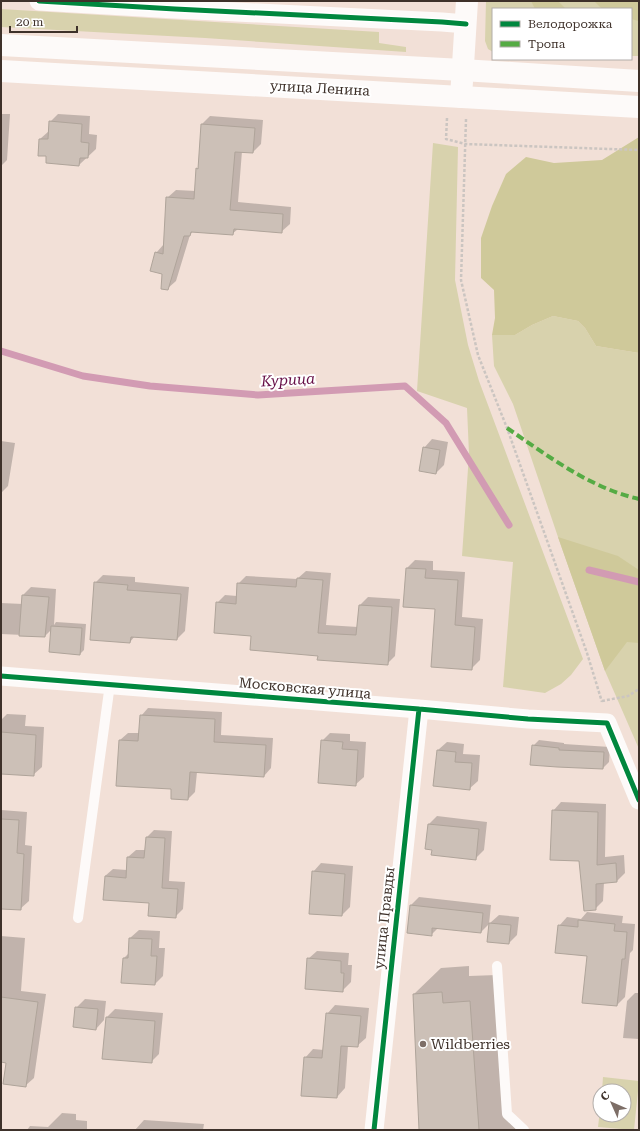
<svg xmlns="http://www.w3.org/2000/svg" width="640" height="1131" viewBox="0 0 640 1131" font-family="'Roboto Serif',serif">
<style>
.green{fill:#d8d2ad}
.forest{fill:#cfc99a}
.shadow{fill:#0003}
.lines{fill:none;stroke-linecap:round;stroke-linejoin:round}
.stream{stroke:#d29bb3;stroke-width:7}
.building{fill:#ccc0b7;stroke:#afa49a}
.path{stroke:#cbc5c1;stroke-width:2.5;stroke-dasharray:3 2;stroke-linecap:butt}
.lane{stroke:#fdfaf9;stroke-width:10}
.street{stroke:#fdfaf9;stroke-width:19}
.secondary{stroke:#fdfaf9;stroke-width:22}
.primary{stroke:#fdfaf9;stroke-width:22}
.quiet{stroke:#55ab44;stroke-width:4;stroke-dasharray:8 4;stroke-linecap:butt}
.cycleway-casing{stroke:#fff;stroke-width:8}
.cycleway{stroke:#00873e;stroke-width:5}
.poi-dot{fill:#7d6e67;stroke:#fff;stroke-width:1.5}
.labels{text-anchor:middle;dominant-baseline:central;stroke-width:4;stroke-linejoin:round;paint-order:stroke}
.street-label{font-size:14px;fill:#3e312a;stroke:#fff}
.poi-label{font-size:14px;fill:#3e312a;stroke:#fff;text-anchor:start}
.water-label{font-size:15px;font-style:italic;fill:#660f47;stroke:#fff}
</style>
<rect width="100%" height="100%" fill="#f2e0d7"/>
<path class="green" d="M486,1h153v55h-8v-47h-138v43l-5,-3 -3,-8z
M1,9l378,23v11l27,4v5l-201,-14 -204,-11z
M433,143l25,4 -3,133 13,65 11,36 104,278 -12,16 -10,9 -16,9 -42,-6 10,-125 -51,-6 7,-102 -2,-46 -50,-17z
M553,316l25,5 7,7 11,18 43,7v396l-34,-78 -47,-134 -45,-133 -19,-38 -2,-31h23l17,-10z
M603,1077l36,4 -5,49 -36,-3 2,-17v5h24v-24h-22z"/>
<path class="forest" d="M531,1h27l8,8h-31z
M594,1h45v20l-8,-2v-10h-29z
M639,137v216l-43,-7 -11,-18 -7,-7 -25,-5 -21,9 -17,10h-23l3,-17 -1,-28 -13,-12v-40l11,-32 14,-32 20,-17 28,6 48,-3z
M558,537l60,19 21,14v73l-12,-1 -22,29z"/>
<path class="shadow" d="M1,114h9l-3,46 -6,6z
M58,114l32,2 -1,18 8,1 -1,14 -17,16 -32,-10 -7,-16 9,-8 1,-9z
M210,116l53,4 -2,24 -8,8 -11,-1 -4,51 53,5 -1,17 -9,8 -43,-3 -6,5 -39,-3 -3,4 -14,46 -9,8 -11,-36 8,-9 3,-46 9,-8 20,1 1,-22 2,-2 3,-43z
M432,439l16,3 -4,23 -8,8 -12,-25z
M1,441l14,2 -7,43 -7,7z
M415,560l18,1v9l32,2 -3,45 21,2 -3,41 -8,8 -36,-60 -29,-40z
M306,571l25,2 -5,52 32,2 2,-22 8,-8 32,2 -5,57 -8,8 -68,-9 -67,-20 -35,-32 8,-8 12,1 1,-12 8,-8 51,3z
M103,575l32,2v5l54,5 -4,44 -8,8 -42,-3 -5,6 -35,-59z
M31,587l25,2 -2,36 2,-3 30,2 -2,26 -4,4 -28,-25 -7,7 -44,-2v-31l22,1v-9z
M148,708l74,4 -1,23 52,3 -2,30 -7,8 -67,-4 -2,20 -7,7 -16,-11 -55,-3 3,-45 8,-7h12l1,-17z
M7,714l19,1 -1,11 19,1 -2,40 -9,8 -32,-2v-53z
M330,733l20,1v7l16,1 -2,35 -9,8 -33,-44z
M539,740l25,3v1l46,3 -1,15 -6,6 -70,-22z
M447,742l17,2 -1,10 17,1 -2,26 -9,8 -35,-4 4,-35z
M561,802l45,2 -1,53 19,-2 1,18 -8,8 -13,1 -1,19 -8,8 -15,-49 -27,-49z
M1,810l26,2 -2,33 7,1 -3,55 -9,8 -19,-1z
M437,816l50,6 -3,28 -8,8 -43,-9 -4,-25z
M154,830l18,1 -3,50 16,1 -2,27 -8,8 -70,-41 8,-7 14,1 1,-13 8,-7h10l1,-13z
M321,863l32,3 -3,41 -8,8 -29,-43z
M419,897l72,8 -2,19 -8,8 -43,-4 -7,7 -20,-30z
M587,912l36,4 -1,7 13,1 -2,26 -3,3 -5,44 -8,8 -29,-50 -29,-29 8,-9 14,2z
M499,915l20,2 -2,18 -8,8 -20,-2 1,-18z
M139,930l21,1 -1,17h6l-2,28 -8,8 -31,-26 5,-5 1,-15z
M1,936l24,2 -4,53 25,3 -12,84 -9,8 -18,-24 -6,-1z
M317,951l32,2 -1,12h4l-1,17 -9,9 -34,-32z
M469,966v10l28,-1 9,139 18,16h-104l-6,-136 27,-26z
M635,993h4v46l-16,-1 4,-37z
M85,999l21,2 -2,19 -8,9 -20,-21z
M335,1005l34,3 -3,30 -9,8h-9l-3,42 -8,9 -32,-39 8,-9 11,1 3,-36z
M115,1009l48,4 -4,41 -8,8 -44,-45z
M62,1113l14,1v6l11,1v9h-60l3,-4 18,1z
M144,1120l60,4 -1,6h-68z"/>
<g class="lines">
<path class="stream" d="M1,351l82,25 67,10 108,9 147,-9 41,37 63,102
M589,570l50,12"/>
</g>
<path class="building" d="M49,121l33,3 -1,18 8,1 -1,15h-8l-1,8 -33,-3v-7h-8l1,-17h9z
M201,124l54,4 -2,25 -18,-1 -5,58 53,4 -1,19 -48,-4 -1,6 -42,-3 -1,4h-6l-16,54 -7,-1 1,-15 -12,-3 5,-19 8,2 3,-57 28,2 2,-31 2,1z
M423,447l17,3 -4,24 -17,-3z
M406,568l20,1 -1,9 33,2 -3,45 20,2 -3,43 -41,-3 4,-58 -32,-2z
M297,578l26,2 -5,53 38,2 3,-30 33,2 -4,58 -71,-5 1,-4 -68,-6 1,-14 -37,-3 2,-31 20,2 1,-21 59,4z
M94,582l34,3 -1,5 54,4 -4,46 -46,-3 -1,6 -40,-3z
M22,595l27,2 -4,40 -26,-1z
M51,626l31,2 -2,27 -31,-3z
M140,715l75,4 -1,23 52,3 -2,32 -74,-5 -2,28 -17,-1v-10l-55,-3 3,-46 19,1z
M1,732l35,3 -2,41 -33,-2z
M321,740l22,2 -1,7 16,1 -2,36 -38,-3z
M532,745l27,3v2l45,2 -1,17 -46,-2 -27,-2z
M437,750l19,2 -1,10 17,1 -2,27 -37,-4z
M552,810l46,2 -1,53 19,-2 1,19 -21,2v26l-12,1 -5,-50 -29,-1z
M1,819l18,1 -2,33 7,1 -3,56 -20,-1z
M428,824l51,5 -3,31 -45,-5 1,-5 -7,-1z
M146,837l19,1 -3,50 16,1 -2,29 -28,-2 1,-13 -46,-3 2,-24 21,2 1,-21 17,1z
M312,871l33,3 -3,42 -33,-2z
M410,905l73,8 -2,20 -49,-5v8l-25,-3z
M578,920l37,4 -1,7 13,1 -2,27h-3l-5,47 -35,-3 5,-47 -32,-3 3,-28 20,2z
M489,923l22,2 -2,19 -22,-2z
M129,938l23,1 -1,17h6l-2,29 -34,-2 2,-25h5z
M307,958l34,3v12h3l-1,19 -38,-3z
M442,992l1,11 27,-2 9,129h-60l-6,-136z
M1,997l37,5 -12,85 -23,-3 3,-21 -5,-1z
M75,1007l23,2 -2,21 -23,-3z
M326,1013l35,3 -3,31 -17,-1 -4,52 -36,-2 3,-39 18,1z
M106,1017l49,4 -3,42 -50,-4z"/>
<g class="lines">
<path class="path" d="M447,118l-1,21 19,5 174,6
M466,119l-5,161 17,75 29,73 80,225 15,49
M602,701l26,-5 11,-7"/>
<path class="lane" d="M78,918l32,-234
M497,966l10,148 17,16"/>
<path class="street" d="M39,1l136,8 267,13 24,2
M1,676l418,33 109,10 79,4 32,77
M374,1130l45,-421"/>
<path class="secondary" d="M461,97l6,-96"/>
<path class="primary" d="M1,45l461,25 177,11
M1,71l638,36"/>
<path class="quiet" d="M507,428c41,28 83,60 132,71"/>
<defs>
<path id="cycleway" d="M39,1l136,8 267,13 24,2
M1,676l418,33 109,10 79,4 32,77
M374,1130l45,-421"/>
</defs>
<use href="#cycleway" class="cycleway-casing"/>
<use href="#cycleway" class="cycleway"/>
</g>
<circle class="poi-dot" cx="423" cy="1044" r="4"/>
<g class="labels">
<g class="street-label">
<text transform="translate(320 88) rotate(3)">улица Ленина</text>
<text transform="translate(305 688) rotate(5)">Московская улица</text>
<text transform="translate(384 918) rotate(-84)">улица Правды</text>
</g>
<g class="poi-label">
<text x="431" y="1044">Wildberries</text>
</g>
<g class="water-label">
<text transform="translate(288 380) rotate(-3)">Курица</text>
</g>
</g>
<rect width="640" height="1131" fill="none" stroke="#3e312a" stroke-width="4"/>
<rect x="492" y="8" width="140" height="52" fill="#ffffff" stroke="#b2adaa"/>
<rect x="500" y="21" width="20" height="6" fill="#00873e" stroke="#b2adaa"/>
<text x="528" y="28" font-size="12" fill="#3e312a">Велодорожка</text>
<rect x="500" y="41" width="20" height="6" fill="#55ab44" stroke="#b2adaa"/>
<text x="528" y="48" font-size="12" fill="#3e312a">Тропа</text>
<g transform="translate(612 1103) rotate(315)"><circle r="19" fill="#ffffff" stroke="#b2adaa"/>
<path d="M0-3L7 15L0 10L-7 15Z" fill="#7d6e67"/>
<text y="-6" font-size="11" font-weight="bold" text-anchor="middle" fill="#3e312a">С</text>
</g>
<path d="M10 26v6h67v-6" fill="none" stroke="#3e312a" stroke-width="2"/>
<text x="16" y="26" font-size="12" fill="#3e312a" stroke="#ffffff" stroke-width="3" paint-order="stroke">20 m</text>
</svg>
